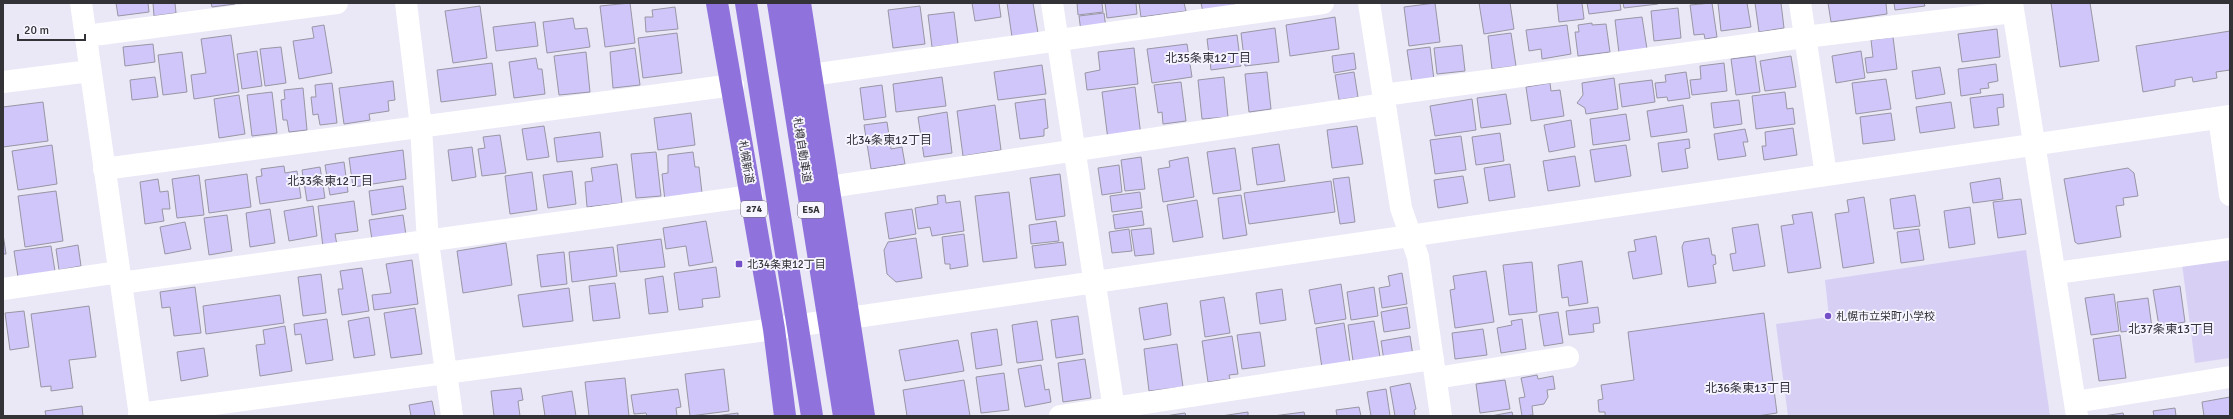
<svg xmlns="http://www.w3.org/2000/svg" width="2233" height="419" viewBox="0 0 2233 419" font-family="Signika,'Noto Sans JP',sans-serif">
<style>
.green{fill:#d7d0f4}
.building{fill:#d0c6fa;stroke:#9996a4}
.lines{fill:none;stroke-linecap:round;stroke-linejoin:round}
.minor{stroke:#fff;stroke-width:22}
.highway{stroke:#8f72db;stroke-width:22}
.poi-dot{fill:#754fc8;stroke:#f7f5ff;stroke-width:1.5}
.labels{text-anchor:middle;dominant-baseline:central;stroke-width:3.5;stroke-linejoin:round;paint-order:stroke}
.shield{fill:#f7f5ff;stroke:#6e6c73;stroke-width:1}
.shield-label{font-size:10px;font-weight:bold;fill:#333237}
.street-label{font-size:11px;fill:#333237;stroke:#f7f5ff}
.poi-label{font-size:11px;fill:#333237;stroke:#f7f5ff;text-anchor:start}
.neighbourhood-label{font-size:12px;fill:#34323e;stroke:#f7f5ff}
</style>
<rect width="100%" height="100%" fill="#eae7f7"/>
<path class="green" d="M2026,250l24,166h-262l-12,-92 53,-7 -4,-37z
M2229,259l1,99 -35,5 -13,-99z"/>
<path class="building" d="M116,3h32l1,9 -31,4z
M153,3h22l1,10 -22,3z
M211,3h24v1l-23,3z
M630,3l5,40 -30,4 -5,-41z
M972,3h27l2,14 -26,4z
M1007,3h26l5,30 -26,4z
M1077,3h25l1,9 -25,3z
M1105,3h31l1,11 -30,4z
M1139,3h45l2,8 -45,6z
M1201,3h33v5l-31,4z
M1435,3l5,39 -31,4 -5,-39z
M1479,3h31l4,26 -30,5z
M1557,3h25l2,16 -25,3z
M1587,3h33l1,7 -32,4z
M1623,3h35v1l-34,4z
M1712,3l5,34 -12,2 -1,-5 -10,1 -4,-30z
M1718,3h29l4,24 -30,4z
M1755,3h26l3,25 -25,4z
M1828,3h58l1,11 -56,8z
M1894,3h30l1,3 -30,4z
M2051,3h39l9,58 -39,6z
M480,6l7,52 -34,5 -8,-52z
M920,6l5,38 -32,4 -5,-38z
M675,7l3,22 -32,3 -1,-15h8l-1,-7z
M1678,8l3,30 -27,3 -3,-30z
M954,12l4,32 -26,3 -4,-32z
M1104,13l2,15 -25,4 -2,-16z
M1335,17l4,32 -49,7 -4,-31z
M1642,17l5,32 -28,4 -4,-33z
M573,18l2,11 12,-1 3,19 -43,6 -4,-31z
M535,22l3,24 -42,5 -3,-24z
M1592,23v2l14,-1 4,28 -32,4 -3,-24h4l-1,-7z
M324,25l8,48 -33,6 -6,-38 21,-3 -2,-11z
M1567,25l4,29 -29,5 -1,-10 -12,2 -3,-21z
M1275,28l4,34 -34,4 -4,-33z
M1997,29l3,28 -38,5 -4,-28z
M2230,31v39l-14,2 1,6 -24,4 -1,-5 -17,3v6l-32,6 -7,-46z
M677,33l5,40 -39,5 -5,-40z
M1511,33l5,33 -24,3 -4,-33z
M231,35l8,57 -45,7 -3,-24 15,-2 -5,-34z
M1237,35l4,31 -30,4 -4,-31z
M1893,37l4,32 -30,4 -2,-15 8,-1 -2,-17z
M153,44l2,18 -30,4 -2,-19z
M1187,44l5,33 -40,6 -5,-34z
M1462,45l3,26 -28,3 -3,-26z
M281,47l5,36 -21,3 -5,-37z
M1430,47l4,33 -22,3 -5,-33z
M635,48l5,37 -27,3 -3,-36z
M1134,48l4,36 -51,6 -2,-17 15,-3 -2,-18z
M257,51l5,35 -20,3 -5,-35z
M1861,51l4,27 -29,5 -4,-27z
M182,52l5,40 -24,3 -5,-40z
M586,52l4,40 -31,3 -5,-39z
M1354,53l2,16 -22,4 -2,-17z
M1755,56l5,36 -24,3 -5,-36z
M1791,56l5,31 -31,4 -5,-30z
M536,58l2,11h4l3,25 -31,4 -5,-36z
M492,63l4,32 -55,7 -4,-32z
M1724,63l3,28 -35,4 -2,-15 11,-1 -1,-13z
M1996,64l2,17 -10,2 1,5 -9,1 1,4 -20,3 -3,-27z
M1042,65l4,29 -48,6 -4,-28z
M1940,67l5,27 -29,5 -4,-28z
M1267,72l4,37 -22,3 -4,-38z
M1354,72l4,25 -19,3 -4,-25z
M1686,72l4,26 -22,3 -1,-4 -10,1 -2,-15 11,-1 -1,-7z
M155,77l3,20 -26,3 -2,-20z
M942,77l4,29 -50,6 -3,-28z
M1224,77l4,40 -26,2 -4,-39z
M1614,78l4,31 -32,5 -1,-6 -8,-5 6,-8 -1,-12z
M1886,79l5,30 -35,5 -4,-31z
M1652,80l3,22 -33,5 -3,-23z
M393,81l2,19 -7,1 1,10 -20,3 1,6 -26,4 -5,-36z
M1181,82l5,39 -23,3 -1,-12 -4,1 -4,-28z
M332,83l5,40 -17,2 -2,-11 -5,1 -2,-18h5l-1,-12z
M1550,83l1,8 9,-1 4,26 -33,5 -5,-34z
M882,85l4,32 -22,3 -4,-32z
M1135,87l6,49 -33,4 -6,-48z
M303,88l4,42 -18,2 -2,-12h-4l-2,-20 4,-1 -1,-9z
M272,92l5,41 -25,3 -5,-41z
M1785,92l2,17 6,-1 2,16 -39,5 -4,-33z
M1506,94l5,30 -30,4 -4,-30z
M2003,94l1,13 -7,1 2,17 -25,3 -4,-30z
M239,95l6,39 -26,4 -5,-39z
M1045,99l3,29 -4,1v7l-24,3 -5,-36z
M1472,99l4,31 -41,6 -5,-30z
M1739,100l3,24 -28,4 -3,-25z
M43,102l5,39 -45,6v-40z
M1951,102l4,26 -35,5 -4,-26z
M995,105l6,45 -38,6 -6,-45z
M1683,105l4,27 -36,5 -4,-26z
M947,112l5,41 -28,4 -6,-40z
M691,113l4,32 -37,5 -4,-32z
M1891,113l4,27 -32,4 -3,-27z
M1626,114l4,26 -37,5 -3,-26z
M1571,120l4,27 -26,5 -5,-27z
M887,122l4,27 11,-2 3,17 -34,5 -7,-44z
M544,126l5,31 -22,3 -5,-31z
M1357,126l6,38 -31,4 -5,-38z
M1793,128l4,27 -33,5 -2,-14h4l-1,-14z
M1745,129l3,13h-5l3,14 -28,4 -4,-26z
M600,132l3,25 -46,5 -3,-24z
M1500,133l4,28 -28,4 -4,-28z
M500,135l6,38 -24,3 -4,-27 7,-1 -2,-11z
M1461,136l5,34 -31,4 -5,-34z
M1689,139l1,9 -5,1 3,19 -26,4 -4,-29z
M1279,144l6,37 -28,4 -5,-37z
M52,145l5,39 -39,6 -6,-39z
M1626,145l5,31 -36,6 -5,-32z
M472,147l4,30 -24,4 -4,-31z
M1235,148l6,42 -28,4 -6,-42z
M403,150l3,29 -53,8 -4,-29z
M656,152l5,44 -25,2 -5,-44z
M693,152l2,15h4l3,26 -37,8 -3,-27 6,-1v-18z
M1575,156l5,30 -32,5 -5,-30z
M1141,157l4,32 -20,2 -4,-31z
M1188,157l6,40 -31,5 -5,-33 12,-2 -1,-6z
M344,162l4,30 -18,3 -5,-30z
M617,164l5,39 -35,4 -2,-25 8,-1 -2,-13z
M1510,164l5,33 -26,4 -5,-33z
M1119,165l3,27 -20,3 -4,-27z
M284,166l1,7 12,-2 4,27 -41,6 -4,-27 6,-1 -1,-7z
M320,167l5,31 -18,3 -5,-31z
M2128,168l6,5 4,23 -15,2 1,7 -8,1 5,31 -43,7 -3,-2 -11,-63z
M572,171l4,33 -28,4 -5,-33z
M532,172l5,38 -27,4 -5,-38z
M247,174l4,33 -42,6 -4,-33z
M1060,174l5,42 -29,4 -6,-42z
M199,175l5,40 -27,3 -5,-39z
M1463,176l5,27 -30,5 -4,-28z
M1349,177l6,45 -15,2 -7,-45z
M2000,178l3,21 -30,4 -3,-20z
M158,179l2,13 8,-1 2,18h-8l2,12 -19,3 -5,-42z
M1331,181l4,31 -86,12 -5,-31z
M403,186l3,23 -34,6 -3,-24z
M56,191l7,50 -38,6 -7,-51z
M1009,192l8,66 -34,4 -8,-66z
M1140,192l2,16 -30,4 -2,-16z
M945,195l1,8 14,-2 4,30 -32,5 -2,-9 -12,2 -3,-21 23,-4 -1,-8z
M1241,195l6,40 -24,4 -5,-41z
M1915,195l5,31 -26,3 -4,-30z
M1864,197l10,66 -31,5 -8,-54 14,-2 -2,-12z
M2021,199l5,35 -28,4 -5,-36z
M1197,200l6,37 -30,5 -6,-37z
M354,201l4,30 -23,3 2,11 -14,2 -5,-41z
M313,206l4,30 -28,5 -5,-30z
M1970,207l5,37 -26,4 -5,-37z
M270,209l5,34 -25,4 -4,-34z
M912,209l4,25 -27,5 -4,-26z
M1142,211l2,14 -29,4 -2,-14z
M1812,212l9,56 -33,5 -7,-47 13,-2 -2,-9z
M227,215l5,36 -23,4 -5,-37z
M403,215l3,20 -34,5 -3,-20z
M706,221l7,41 -24,4 -3,-20 -20,3 -3,-21z
M1056,221l3,20 -28,3 -2,-19z
M185,222l6,27 -26,5 -5,-27z
M1758,224l7,42 -32,5 -3,-17 6,-1 -4,-25z
M1151,228l3,26 -19,2 -4,-26z
M1129,229l3,22 -20,2 -3,-21z
M1919,229l5,31 -23,3 -4,-31z
M3,234l3,20h-3z
M964,234l4,32 -18,3v-5h-5l-3,-27z
M1656,236l6,38 -29,5 -5,-27 8,-1 -2,-11z
M916,238l6,40 -26,4 -9,-8 -3,-24 4,-8z
M1709,238l3,17h3l1,9 -3,1 3,18 -28,4 -6,-40 2,-5z
M661,239l4,28 -45,5 -3,-27z
M1063,242l3,23 -31,3 -3,-22z
M506,243l6,42 -49,8 -6,-42z
M78,245l3,21 -22,4 -3,-21z
M51,246l4,25 -37,6 -4,-26z
M613,247l4,29 -45,6 -3,-30z
M564,252l3,32 -26,3 -4,-32z
M412,260l6,44 -44,6 -2,-15 19,-2 -5,-29z
M1582,261l6,42 -19,3 -1,-9 -6,1 -4,-33z
M1532,262l5,50 -28,3 -6,-50z
M716,267l4,30 -18,2 1,8 -24,3 -5,-37z
M362,268l7,43 -27,4 -4,-26h5l-3,-18z
M1486,271l8,51 -39,6 -5,-38 5,-1 -2,-13z
M1402,273l5,31 -25,4 -3,-20 11,-2 -2,-10z
M321,274l5,39 -23,3 -5,-39z
M663,276l5,36 -19,2 -4,-35z
M615,283l5,35 -27,3 -4,-35z
M1341,284l5,35 -31,5 -6,-34z
M2180,286l5,36 -26,4 -6,-36z
M195,287l6,46 -27,3 -4,-29 -8,1 -2,-16z
M1374,287l4,29 -27,4 -4,-28z
M569,288l4,33 -50,6 -5,-32z
M1282,289l4,31 -26,4 -4,-31z
M2114,294l5,37 -28,4 -6,-37z
M280,295l4,28 -78,11 -3,-28z
M1224,297l6,36 -25,4 -5,-36z
M2148,298l4,30 -31,4 -4,-30z
M1167,303l4,32 -27,5 -5,-32z
M89,306l7,51 -27,3 4,28 -22,3v-5l-10,1 -10,-73z
M1407,307l3,21 -26,4 -3,-20z
M1598,307l2,16 -7,1 1,8 -25,3 -3,-24z
M415,308l7,46 -31,4 -7,-45z
M24,311l5,36 -19,3 -5,-37z
M1558,312l5,31 -19,3 -5,-31z
M1764,313l13,100 -20,3h-152v-4h-6l-1,-12 5,-1 -2,-14 33,-5 -6,-48z
M1078,316l5,38 -27,4 -5,-38z
M369,317l6,38 -21,3 -6,-37z
M327,319l6,41 -27,4 -5,-30 -6,1 -1,-11z
M1522,319l4,30 -25,4 -4,-25 15,-3 -1,-4z
M1037,321l6,39 -26,3 -5,-38z
M1374,321l6,36 -27,4 -5,-36z
M1344,323l6,40 -28,5 -6,-40z
M285,326l7,45 -32,5 -4,-31 9,-1 -2,-14z
M997,329l5,36 -26,4 -5,-36z
M1483,329l4,26 -32,4 -3,-26z
M1260,332l5,34 -23,3 -5,-34z
M2120,335l6,43 -27,3 -6,-42z
M1232,336l6,38 -9,1 1,4 -22,3 -6,-41z
M1410,336l3,20 -29,5 -3,-20z
M958,340l6,31 -59,10 -6,-31z
M1177,344l6,43 -34,4 -5,-42z
M204,348l4,28 -27,5 -4,-29z
M1085,359l6,39 -28,4 -5,-39z
M1041,365l4,25 4,-1 2,13 -26,5 -7,-38z
M724,369l5,42 -39,5 -5,-42z
M1004,373l5,37 -28,3 -5,-36z
M1537,375l1,4 15,-3 2,13 -8,1 1,7 -4,7 -12,2 1,9 -11,1 -3,-18 6,-1 -4,-19z
M625,378l4,38h-40l-4,-34z
M964,380l6,36h-63l-4,-26z
M1505,380l5,29 -30,4 -4,-29z
M1410,383l6,26 -2,1 1,6h-20l-5,-29z
M521,388l2,12 -5,1 2,15h-26l-3,-25z
M678,389l3,18 -5,1 1,8h-30l-1,-3 -12,1 -3,-19z
M1386,389l4,27h-19l-4,-24z
M572,391l4,25h-31l-3,-20z
M2230,397v19h-26l-2,-14z
M432,401l3,15h-24l-2,-11z
M82,406l1,10h-37l-1,-5z
M1359,407l2,9h-24l-1,-6z
M2175,408l1,8h-22l-1,-5z
M1248,412v4h-27z
M1304,412l1,4h-32z
M1512,412l1,4h-22z
M738,413v3h-23z
M1185,413l1,3h-21z
M2123,413l1,3h-21z"/>
<g class="lines">
<path class="minor" d="M81,3l59,413
M406,3l15,124 7,115 24,174
M1052,3l63,413
M1369,3l32,205 17,49 23,159
M1800,3l26,172
M2012,3l65,413
M86,36l251,-33
M811,75l512,-72
M3,82l87,-11
M1384,95l421,-58 208,-25
M2219,118l11,77
M104,169l629,-84
M829,187l556,-83
M2056,273l174,-24
M121,283l631,-87
M3,289l116,-17
M1436,378l132,-21
M2075,402l155,-25
M139,414l635,-85 1456,-213
M1060,416l373,-57"/>
<path class="highway" d="M717,3l57,326 11,87
M746,3l66,413
M778,3l66,413
M800,3l64,413"/>
</g>
<g class="poi-dot">
<rect x="735" y="260" width="8" height="8" rx="2"/>
<circle cx="1828" cy="316" r="4"/>
</g>
<g class="labels">
<g class="shield">
<rect x="741" y="201" width="26" height="16" rx="3"/>
<rect x="798" y="202" width="26" height="16" rx="3"/>
</g>
<g class="shield-label">
<text x="754" y="209">274</text>
<text x="811" y="210">E5A</text>
</g>
<g class="street-label">
<text transform="translate(802 150) rotate(81)">札樽自動車道</text>
<text transform="translate(746 162) rotate(80)">札幌新道</text>
</g>
<g class="poi-label">
<text x="747" y="264">北34条東12丁目</text>
<text x="1836" y="316">札幌市立栄町小学校</text>
</g>
<g class="neighbourhood-label">
<text x="1208" y="58">北35条東12丁目</text>
<text x="889" y="140">北34条東12丁目</text>
<text x="330" y="181">北33条東12丁目</text>
<text x="2171" y="329">北37条東13丁目</text>
<text x="1748" y="388">北36条東13丁目</text>
</g>
</g>
<rect width="2233" height="419" fill="none" stroke="#333237" stroke-width="8"/>
<path d="M18 34v6h67v-6" fill="none" stroke="#333237" stroke-width="2"/>
<text x="24" y="34" font-size="12" fill="#333237" stroke="#f7f5ff" stroke-width="3" paint-order="stroke">20 m</text>
</svg>
